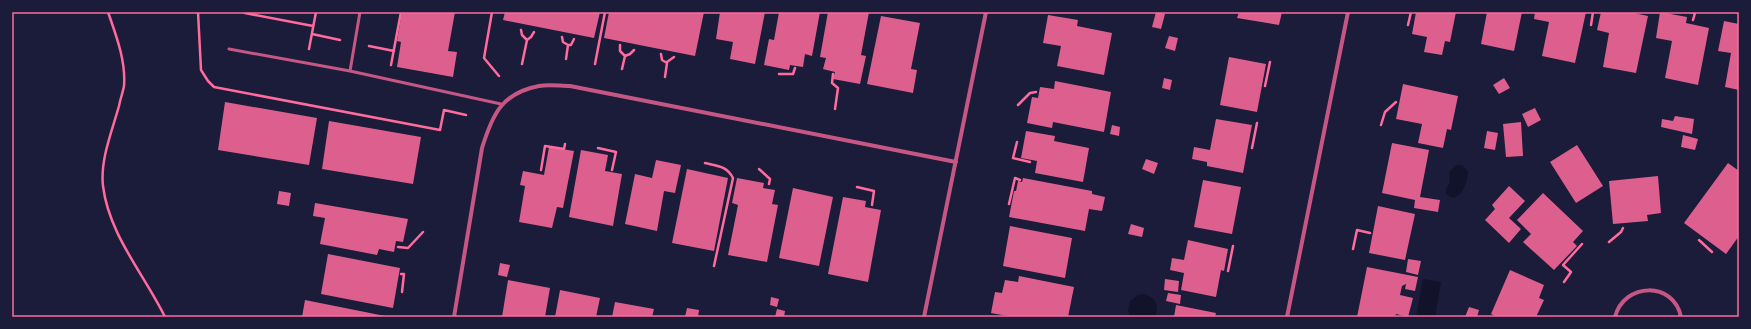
<svg xmlns="http://www.w3.org/2000/svg" width="1751" height="329" viewBox="0 0 1751 329" font-family="'Sofia Sans Condensed',sans-serif">
<style>
.water{fill:#12122b}
.building{fill:#dd5f8e}
.lines{fill:none;stroke-linecap:round;stroke-linejoin:round}
.path{stroke:#ff6b9d;stroke-width:2.5}
.service{stroke:#c65784;stroke-width:3}
.minor{stroke:#c65784;stroke-width:4}
.neatline{fill:none;stroke:#ff6b9d;stroke-width:1.5}
</style>
<rect width="100%" height="100%" fill="#1b1b3a"/>
<path class="water" d="M1459,165l4,1 5,5c-1,11 -4,24 -15,27l-7,-4v-5l4,-7 -1,-10 6,-6z
M1423,279l18,3 -6,35h-19z
M1143,294c12,3 17,11 12,22l-25,1 -2,-7 2,-9 8,-6z"/>
<path class="building" d="M402,12h53l-7,39 9,1 -4,25 -56,-10 4,-25 -4,-1z
M505,12h95l-6,26 -91,-18z
M609,12h95l-9,44 -91,-18z
M720,12h45l-10,52 -25,-5 3,-17 -17,-3z
M779,12h41l-8,44 -7,-2 -2,13 -13,-2 -1,5 -25,-5 5,-26 5,1z
M828,12h41l-8,43 5,1 -6,28 -27,-5 2,-7 -12,-3 3,-11 -6,-1z
M1156,12l9,2 -4,15 -9,-2z
M1239,12h43l-3,13 -42,-7z
M1416,12h40l-6,30 -5,-1 -3,14 -18,-3 3,-15 -15,-3z
M1487,12h35l-8,39 -33,-7z
M1535,12h51l-11,51 -33,-7 7,-34 -15,-3z
M1601,12h28l19,4 -12,57 -33,-6 6,-34 -12,-3z
M1660,12l27,5 -1,6 23,5 -11,57 -33,-7 7,-37 -16,-3z
M1048,15l30,5 -1,6 35,7 -8,42 -47,-9 4,-20 -18,-3z
M881,16l39,7 -9,46 6,1 -4,23 -46,-9z
M1724,21l15,3v66l-14,-3 6,-34 -13,-2z
M1169,36l9,2 -3,13 -10,-3z
M1229,57l37,7 -9,48 -37,-7z
M1164,78l8,2 -2,10 -8,-2z
M1504,78l6,10 -11,6 -6,-9z
M1055,81l56,11 -7,40 -51,-10 -1,6 -25,-5 5,-26 6,1 2,-11 14,2z
M1403,84l55,12 -7,34 -4,-1 -4,19 -25,-5 4,-19 -26,-5z
M225,102l92,16 -8,47 -91,-15z
M1535,108l6,12 -13,7 -6,-13z
M1675,116l19,3 -2,15 -31,-7 1,-8 11,2z
M1216,119l36,6 -9,48 -36,-7v-4l-15,-3 2,-12 16,3z
M329,121l92,16 -8,47 -91,-15z
M1521,122l2,34 -17,1 -3,-33z
M1112,125l8,2 -1,9 -9,-2z
M1026,131l29,5 -1,5 35,7 -6,34 -48,-9 2,-12 -16,-3z
M1487,131l11,2 -3,17 -11,-2z
M1683,135l15,4 -3,11 -14,-3z
M1392,143l37,7 -9,47 20,3 -2,12 -24,-4 1,-8 -33,-7z
M1577,145l26,41 -27,17 -26,-41z
M549,147l25,4 -11,57 -6,-1 -5,21 -33,-6 6,-36 -5,-1 3,-14 21,4z
M581,150l27,5 -3,16 17,3 -9,52 -44,-9z
M1146,159l12,4 -4,11 -12,-5z
M656,160l25,5 -6,28 -11,-2 -7,40 -32,-7 10,-50 17,4z
M1728,163l11,8v65l-13,18 -42,-31z
M687,169l41,9 -14,73 -42,-8z
M1658,176l3,37 -14,2 1,6 -35,3 -4,-43z
M737,178l27,5 -1,5 12,2 -3,14 6,1 -11,57 -39,-7 10,-50 -6,-2z
M1023,178l69,13v3l13,3 -3,14 -13,-2 -4,22 -76,-14 5,-26h2l2,-10 4,1z
M1203,180l38,7 -9,47 -38,-7z
M1509,186l16,15 -16,17 12,11 -12,14 -24,-23 10,-11 -3,-4z
M793,188l40,9 -14,69 -40,-8z
M279,191l12,2 -2,13 -12,-2z
M1543,193l40,38 -10,11 4,4 -23,24 -31,-28 8,-8 -14,-14z
M843,197l23,4 -1,6 16,3 -13,72 -40,-8z
M315,203l93,16 -5,23 -7,-1 -2,11 -15,-3 -2,6 -57,-11 5,-26 -12,-2z
M1378,206l37,8 -10,46 -36,-7z
M1131,224l13,4 -2,9 -14,-3z
M1010,226l62,12 -7,40 -62,-12z
M1188,240l40,9 -4,22 -3,-1 -5,27 -35,-7 3,-17 -14,-3 2,-12 12,2z
M328,254l72,14 -7,40 -72,-14z
M1408,259l13,2 -3,14 -12,-3z
M500,263l10,2 -3,12 -9,-2z
M1367,267l51,10 -3,14 -10,-2 1,-5 -4,2 -2,9 13,3 -5,19 -12,-3 -1,3h-38z
M1510,270l34,15 -5,13 5,2 -8,17h-39l-6,-3z
M1019,276l55,11 -6,30h-55l-22,-4 4,-21 7,1 3,-13 13,2z
M1165,279l14,2 -1,11 -14,-2z
M508,280l42,8 -5,29h-43z
M560,290l40,8 -4,19h-41z
M1168,293l13,2 -1,9 -14,-3z
M771,297l8,2 -2,8 -7,-2z
M305,300l80,16v1h-83z
M615,302l39,7 -2,8h-40z
M1176,305l40,8 -1,4h-41z
M1469,307l10,3 -2,7h-12z
M687,308l12,2 -1,7h-13z
M777,309l8,2 -1,6h-9z"/>
<g class="lines">
<path class="path" d="M108,12c8,23 18,49 16,74 -1,6 -4,14 -5,20 -7,25 -19,54 -16,80 6,49 41,88 62,131
M198,12l3,58 7,11 6,6 226,43 4,-20 22,5
M492,12l-8,46 15,18
M1690,12l5,1 -2,7
M245,13l68,13
M1408,25l3,-13
M1591,25l2,-13
M521,30l1,5 5,5 -5,24
M312,34l28,6
M562,37l1,5 5,3 -2,14
M527,40l4,-3 3,-5
M568,45h3l3,-6
M620,45v6l5,5 -3,13
M369,46l25,5
M309,49l7,-37
M661,54l1,6 5,3 -2,14
M625,56l5,-2 4,-4
M667,62l7,-5
M595,64l10,-52
M391,65l10,-53
M779,74h14l2,-6
M833,74l-1,9 6,5 -3,21
M1265,86l5,-24
M1018,105l12,-12 6,-1
M1381,125l4,-13 11,-10
M1017,142l-4,16 17,4
M598,148l18,4 -4,18
M1252,148l5,-25
M705,163c13,3 22,3 28,15l-19,88
M759,169l11,10 -1,5
M541,170l4,-24 19,3 1,-5
M857,187l17,4 -2,14
M1009,204l6,-26 5,2
M1699,240l13,12
M1609,242l12,-10 2,-4
M398,247l10,1 15,-16
M1353,249l4,-19 13,3
M1228,271l5,-25
M401,274h3l-2,18
M1564,282l7,-10 -8,-7 19,-21"/>
<path class="service" d="M229,49l121,22 151,33
M350,71l10,-59"/>
<path class="minor" d="M454,317l28,-169c10,-32 19,-55 57,-62 10,-2 21,0 31,0l386,76
M924,317l62,-305
M1287,317l61,-305
M1615,317c9,-35 59,-36 66,0"/>
</g>
<rect width="1751" height="329" fill="none" stroke="#1b1b3a" stroke-width="26"/>
<rect x="13" y="13" width="1725" height="303" class="neatline"/>
</svg>
